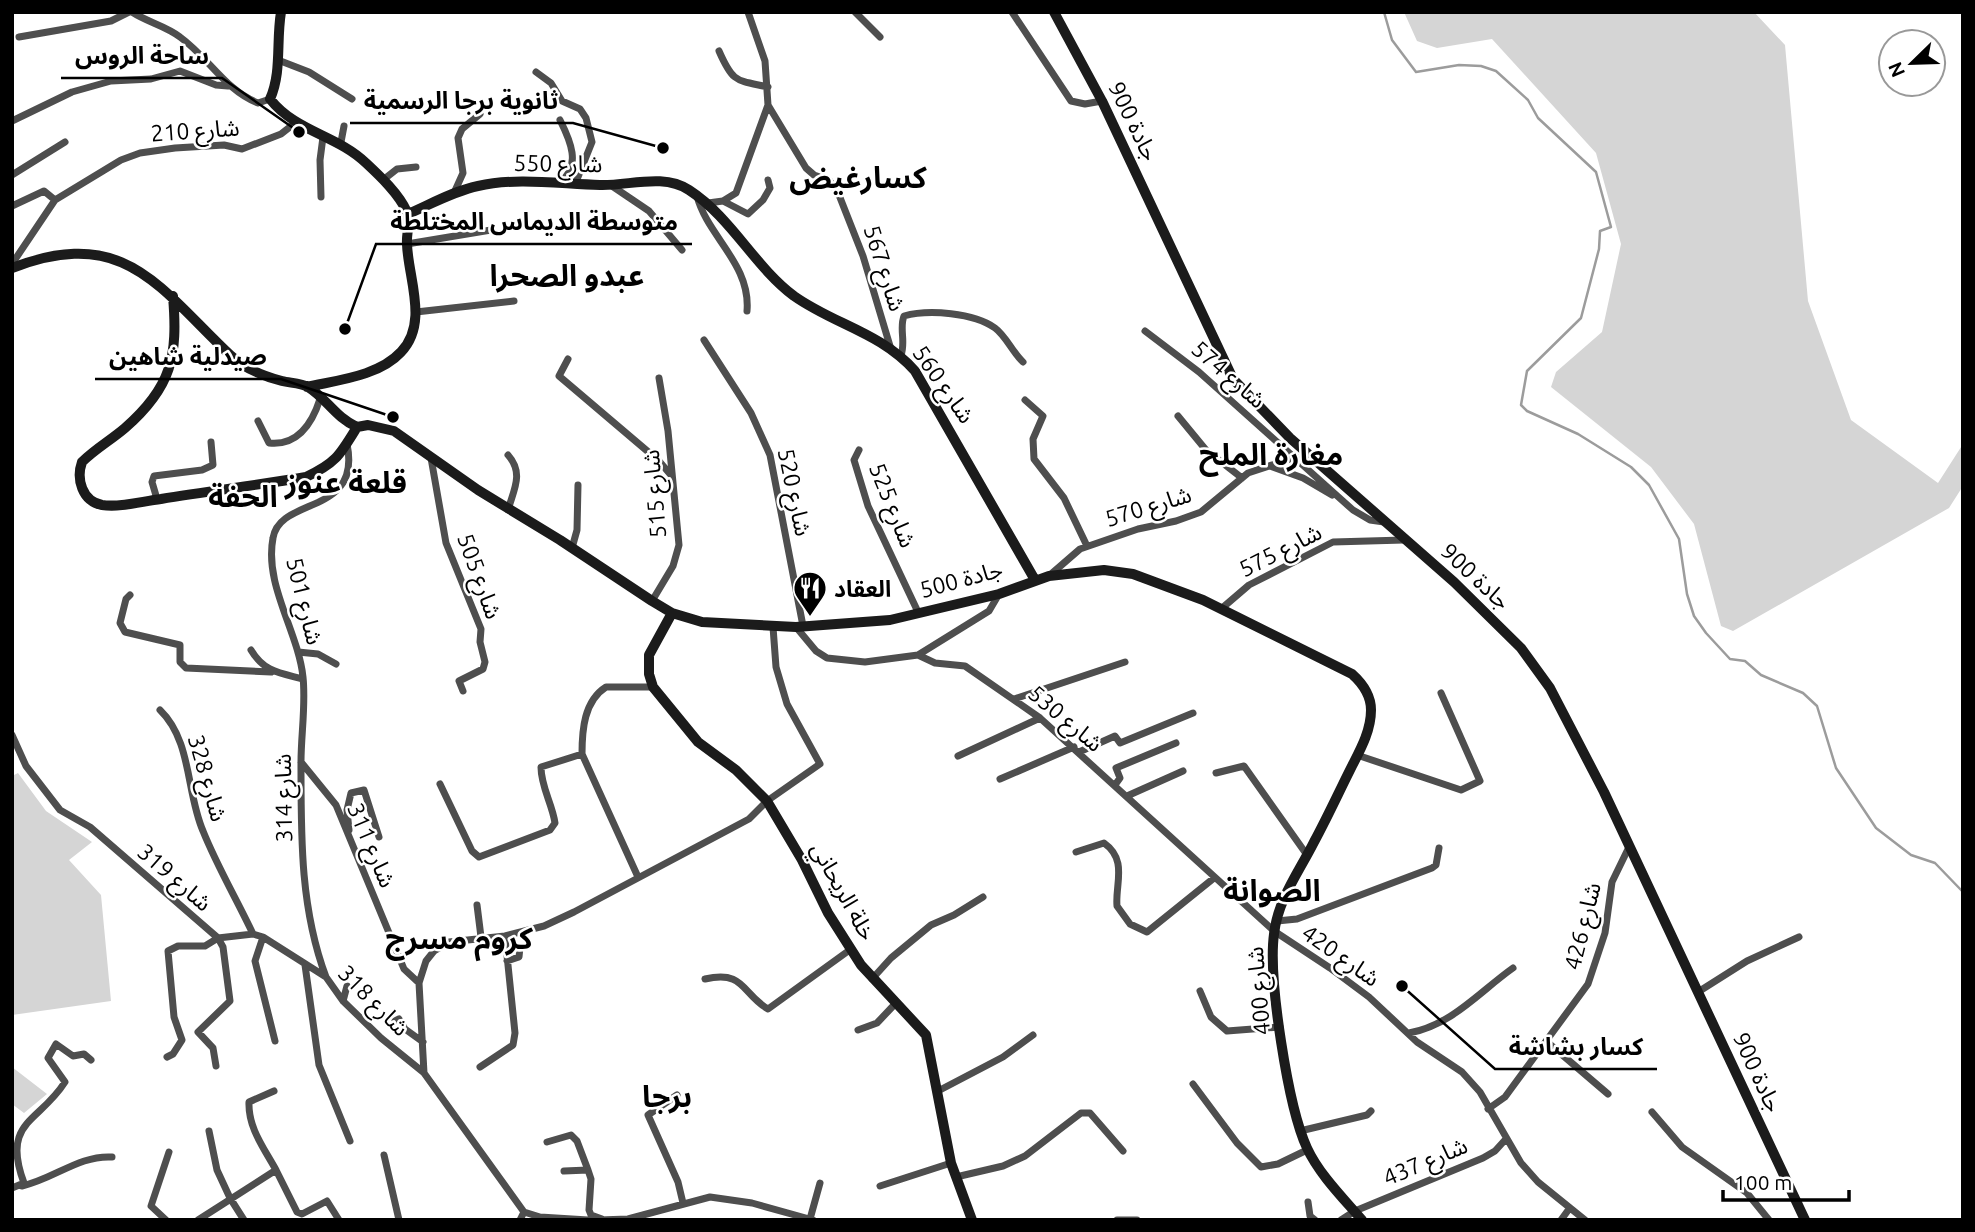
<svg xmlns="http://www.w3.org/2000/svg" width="1975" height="1232" viewBox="0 0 1975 1232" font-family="Ubuntu,'Noto Sans Arabic',sans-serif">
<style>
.green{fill:#d5d5d5}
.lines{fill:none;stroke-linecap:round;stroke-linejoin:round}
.stream{stroke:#9c9c9c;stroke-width:2.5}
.minor{stroke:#4e4e4e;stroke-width:7}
.secondary{stroke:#1b1b1b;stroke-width:10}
.labels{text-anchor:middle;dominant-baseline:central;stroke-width:5;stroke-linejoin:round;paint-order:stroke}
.street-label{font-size:23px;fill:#000;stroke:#fff}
.poi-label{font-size:23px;font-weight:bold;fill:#000;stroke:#fff;text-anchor:start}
.district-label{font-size:30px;font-weight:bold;fill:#000;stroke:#fff}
.leader{fill:none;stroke:#000;stroke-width:2.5}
.callout-dot{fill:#000;stroke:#fff;stroke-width:2.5}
.callout-label{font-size:24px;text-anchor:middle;font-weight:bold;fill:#000;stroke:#fff;stroke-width:5;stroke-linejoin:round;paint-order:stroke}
</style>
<rect width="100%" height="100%" fill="#fff"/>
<path class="green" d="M1404,12h350l31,33 23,256 43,119 87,63 25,-39v42l-14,22 -216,123 -12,-5 -27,-102 -43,-57 -100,-80 5,-15 46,-40 19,-88 -25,-91 -104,-114 -55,9 -20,-7z
M18,773l28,38 46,31 -23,18 32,35 10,106 -99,14v-239z
M12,1067l35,27 -23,19 -12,-9z"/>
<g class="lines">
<path class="stream" d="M1384,12l8,28 24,32 43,-7 22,1 15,5 32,29 10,18 58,54 15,55 -11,4 -1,18 -18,69 -54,53 -6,34 6,6 51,23 53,33 18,18 30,54 8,55 7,22 12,17 24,26 15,2 16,14 42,18 14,13 19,62 40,60 35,27 24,8 28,29"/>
<path class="minor" d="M132,12c15,10 34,14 48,25 29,21 45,53 78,66l12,-4
M855,12l25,25
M1012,12l59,89 14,3 17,-3
M19,37l92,-16 18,-9
M719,51c14,32 17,29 49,36
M278,60l31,12 43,27
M536,72l15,11 11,18 18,8 6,9 6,24 -16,40
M768,105l38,63 8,7 15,5 10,15 24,61 27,90
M560,120c10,20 22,46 0,62
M12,121l60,-29 39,-11 40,-2 29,-8 36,14 12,1
M341,142l3,-16
M12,175l53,-33
M383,180l14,-11 19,-2
M612,186l37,25 33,39
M454,193l9,-20 -5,-35 4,-9 18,-15
M697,196c10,40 54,68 50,115
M321,197l-1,-37 3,-23
M723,201l25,13 15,-14 7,-12 -2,-8
M708,203l15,-2 13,-8 32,-88 -3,-44 -17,-49
M12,206l32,-15 11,9
M407,244l84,-14
M12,264l43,-64 66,-40 19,-7 35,-5 49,-3 18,4 39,-15 14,-11
M416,312l98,-11
M1145,331l54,41 154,138 17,10 14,2
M704,340l47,73 19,42 33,171
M901,355c5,-13 -2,-27 3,-39 25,-7 70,-3 91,12 11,8 18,25 28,34
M568,359l-9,17 100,85 11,13
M1025,400l18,16 -10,23 1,20 30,39 23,48
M1178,416l28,34 36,28
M258,421l11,22c28,3 43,-19 51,-44
M859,450l-5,10 14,46 50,106
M508,455c16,18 6,34 0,55
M431,458l15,85 35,86 -1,13 5,20 -2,7 -24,12 4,10
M1270,466l33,12 29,17
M157,499l-5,-17 2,-6 48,-6 11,-5 -2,-23
M572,548l5,-18 1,-45
M1050,575l30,-26 58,-20 38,-8 25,-9 47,-39 48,-16
M130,595l-4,4 -6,24 5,9 55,13v17l6,6 85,4
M652,601l21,-35 6,-21 -11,-114 -9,-53
M1221,609l28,-24 84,-43 71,-2
M796,627l20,24 11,7 38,4 53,-7 17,8 30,3 75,52 234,213 56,37 39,29 48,45 45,30 18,20 41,71 17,19 47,38
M251,650c13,22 29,23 52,29
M298,652l20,2 18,10
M918,655l71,-44 10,-17
M1014,699l111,-37
M160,710c32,31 26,82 43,121 14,35 34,69 50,103
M12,735l14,31 34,44 30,17 128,111 5,9 7,54 -32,31 15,16 3,18
M1079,752l36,-16 5,7 73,-30
M1357,755l104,35 19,-9 -39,-88
M958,756l82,-38
M301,762l35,43 68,164 15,14
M1216,773l28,-7 63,89
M1000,779l74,-32
M440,784l32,67 7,6 71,-27 5,-7c-3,-20 -14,-36 -14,-56l41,-13
M1115,785l5,-7 -4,-10 60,-25
M1127,796l56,-25
M349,830l-2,-20 4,-17 13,-3 15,47
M1076,852l28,-9c24,17 11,41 13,63l13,18 17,8 67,-54
M638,877l-56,-123c0,-24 2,-53 24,-67h47
M477,905l4,32
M1277,921l20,-2 135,-51 4,-3 3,-17
M263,937l-8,24 20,80
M507,961l12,-4 1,-10
M305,965l14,100 31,76
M326,977c-26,-69 -25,-142 -25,-215 0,-28 5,-57 2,-85 -5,-46 -39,-92 -30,-139 7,-42 89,-22 74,-94
M705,979c40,-9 36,14 63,30l83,-60
M872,979l19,-21 40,-33 23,-10 29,-18
M1200,991l11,26 16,14 53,-4
M1698,992l49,-31 52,-24
M343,1001l4,-15
M395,1021l4,-2 6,10 18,13
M858,1030l19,-7 18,-19
M1409,1033c43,-8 70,-41 104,-65
M1546,1041l62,53
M167,1057l6,-3 9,-14 -8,-23 -6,-66 10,-5h27l13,-8 35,-4 10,3 63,40 17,24 38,37 42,34
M480,1067l33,-22 2,-12 -10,-97
M1193,1084l44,59 24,24 17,-3 29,-14
M274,1091l-25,11c-1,26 15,46 27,68
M938,1091l65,-34 30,-22
M677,1095l-29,20 30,67 5,21
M1488,1109l17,-12 83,-113 17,-51 7,-51 17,-35
M1652,1112l30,35 65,46 22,27
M209,1131l8,39 13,28 14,22
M1300,1131l67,-16 4,-4
M547,1142l24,-7 6,6 11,29
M384,1155l15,65
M564,1171l24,-1 3,9 -2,31 2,5 11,4
M956,1177l47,-11 22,-10 56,-43h9l33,38
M22,1186c32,-7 57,-31 90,-29
M880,1186l71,-23
M12,1188l12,-5c-23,-62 15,-60 41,-101l-17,-24 8,-14 17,12 11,-2 7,6
M1308,1202l2,14 5,4
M524,1212l16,5 48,3
M810,1219l10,-36
M166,1220l-15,-14 18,-54
M198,1220l78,-50 21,42 5,2 25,-13 12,19
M520,1220l4,-8 -100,-139 -5,-90 7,-22 8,-10 15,-9 56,-6 39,-10 30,-14 175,-93 18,-18 53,-37 -33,-60 -11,-37 -3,-40
M599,1220l29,-1 82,-22 42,6 61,17
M1117,1220h20
M1341,1220l14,-9 128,-53 12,-7 10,-11
M1561,1220l8,-11"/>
<path class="secondary" d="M281,12c-5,30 1,60 -11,87 26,33 67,36 96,64 14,13 33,31 41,49 4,9 -1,22 0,32 1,34 22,79 -6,108 -22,24 -63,28 -94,35
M1054,12l48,89 131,278 57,59 164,144 67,66 29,40 54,104 201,428
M408,214c23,-10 46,-23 70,-28 39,-9 82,-2 122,-1 29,1 63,-12 89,5 43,28 65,76 105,106 41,29 86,36 121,75l120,209
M12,268c113,-43 146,19 218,87 14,13 33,21 52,26 8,2 19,2 26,6 18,11 28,31 49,40
M173,296c5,60 -1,91 -48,132 -14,12 -30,21 -43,34 -6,17 0,39 20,43 18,3 41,-4 59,-6 49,-8 97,-14 145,-22 30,-14 34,-22 51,-50
M357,427l11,-2 26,6 84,59 82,50 92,61 20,12 30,9 94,5 94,-7 109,-26 50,-18 55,-6 29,4 70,26 149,74c10,9 19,22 19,36 0,22 -12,42 -21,60 -12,24 -23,48 -36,72 -15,30 -36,57 -40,92 -6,44 14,173 33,214 12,26 36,50 55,72
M672,613l-23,42v19l4,13 45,55 38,28 31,31 35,59 26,53 33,52 65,70 25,128 21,57"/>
</g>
<defs>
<symbol id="restaurant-pin" viewBox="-11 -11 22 30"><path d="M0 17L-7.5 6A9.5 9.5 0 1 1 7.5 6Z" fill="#000" stroke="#fff"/><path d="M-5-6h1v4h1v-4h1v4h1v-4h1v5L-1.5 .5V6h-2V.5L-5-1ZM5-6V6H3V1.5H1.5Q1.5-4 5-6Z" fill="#fff"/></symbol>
</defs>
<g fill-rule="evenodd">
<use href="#restaurant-pin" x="791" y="569" width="38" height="52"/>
</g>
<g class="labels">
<g class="street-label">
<text transform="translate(1134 121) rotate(64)">جادة 900</text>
<text transform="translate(195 130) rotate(-4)">شارع 210</text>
<text transform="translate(558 163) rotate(1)">شارع 550</text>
<text transform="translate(885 268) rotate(72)">شارع 567</text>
<text transform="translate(1229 374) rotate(41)">شارع 574</text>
<text transform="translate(944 384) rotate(55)">شارع 560</text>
<text transform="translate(795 492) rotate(78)">شارع 520</text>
<text transform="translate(654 494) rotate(-95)">شارع 515</text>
<text transform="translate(893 505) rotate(68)">شارع 525</text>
<text transform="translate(1148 506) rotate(-17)">شارع 570</text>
<text transform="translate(1280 550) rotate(-27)">شارع 575</text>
<text transform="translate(480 576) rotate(70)">شارع 505</text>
<text transform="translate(1476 576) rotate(43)">جادة 900</text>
<text transform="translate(961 579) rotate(-15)">جادة 500</text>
<text transform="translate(305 601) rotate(76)">شارع 501</text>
<text transform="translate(1066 718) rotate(40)">شارع 530</text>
<text transform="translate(208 778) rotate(74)">شارع 328</text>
<text transform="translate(283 798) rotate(-91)">شارع 314</text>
<text transform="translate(372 845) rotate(67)">شارع 311</text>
<text transform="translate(175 877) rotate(41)">شارع 319</text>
<text transform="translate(844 891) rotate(61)">خلة الريحاني</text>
<text transform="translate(1582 926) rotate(-76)">شارع 426</text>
<text transform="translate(1341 955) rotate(35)">شارع 420</text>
<text transform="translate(1258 991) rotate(-95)">شارع 400</text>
<text transform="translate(374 1000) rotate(45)">شارع 318</text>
<text transform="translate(1758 1072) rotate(65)">جادة 900</text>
<text transform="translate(1425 1161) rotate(-23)">شارع 437</text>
</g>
<g class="poi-label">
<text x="834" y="588">العقاد</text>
</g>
<g class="district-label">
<text x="858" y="177">كسارغيض</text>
<text x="567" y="275">عبدو الصحرا</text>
<text x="1271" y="454">مغارة الملح</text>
<text x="346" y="482">قلعة عنوز</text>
<text x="243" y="496">الحفة</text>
<text x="1272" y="890">الصوانة</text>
<text x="459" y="938">كروم مسرج</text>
<text x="667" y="1096">برجا</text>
</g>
</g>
<path class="leader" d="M299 132L222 78H61M663 148L573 123H350M345 329L376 244H692M393 417L281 379H95M1402 986L1495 1069H1657"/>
<g class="callout-dot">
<circle cx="299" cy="132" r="7"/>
<circle cx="663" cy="148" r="7"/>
<circle cx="345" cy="329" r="7"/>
<circle cx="393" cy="417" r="7"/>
<circle cx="1402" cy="986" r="7"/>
</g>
<g class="callout-label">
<text x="142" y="64">ساحة الروس</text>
<text x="461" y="109">ثانوية برجا الرسمية</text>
<text x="534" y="230">متوسطة الديماس المختلطة</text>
<text x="188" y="365">صيدلية شاهين</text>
<text x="1576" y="1055">كسار بشاشة</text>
</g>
<rect width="1975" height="1232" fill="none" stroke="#000000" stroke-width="28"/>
<g transform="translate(1912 63) rotate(247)"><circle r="33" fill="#ffffff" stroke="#999999" stroke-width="2"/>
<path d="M0-5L12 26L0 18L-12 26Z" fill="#000000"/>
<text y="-10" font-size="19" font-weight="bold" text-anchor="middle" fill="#000000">N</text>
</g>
<path d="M1723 1190v10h126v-10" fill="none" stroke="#000000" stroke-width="3.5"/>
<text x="1734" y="1190" font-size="21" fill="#000000" stroke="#ffffff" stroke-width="5" paint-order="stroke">100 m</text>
</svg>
